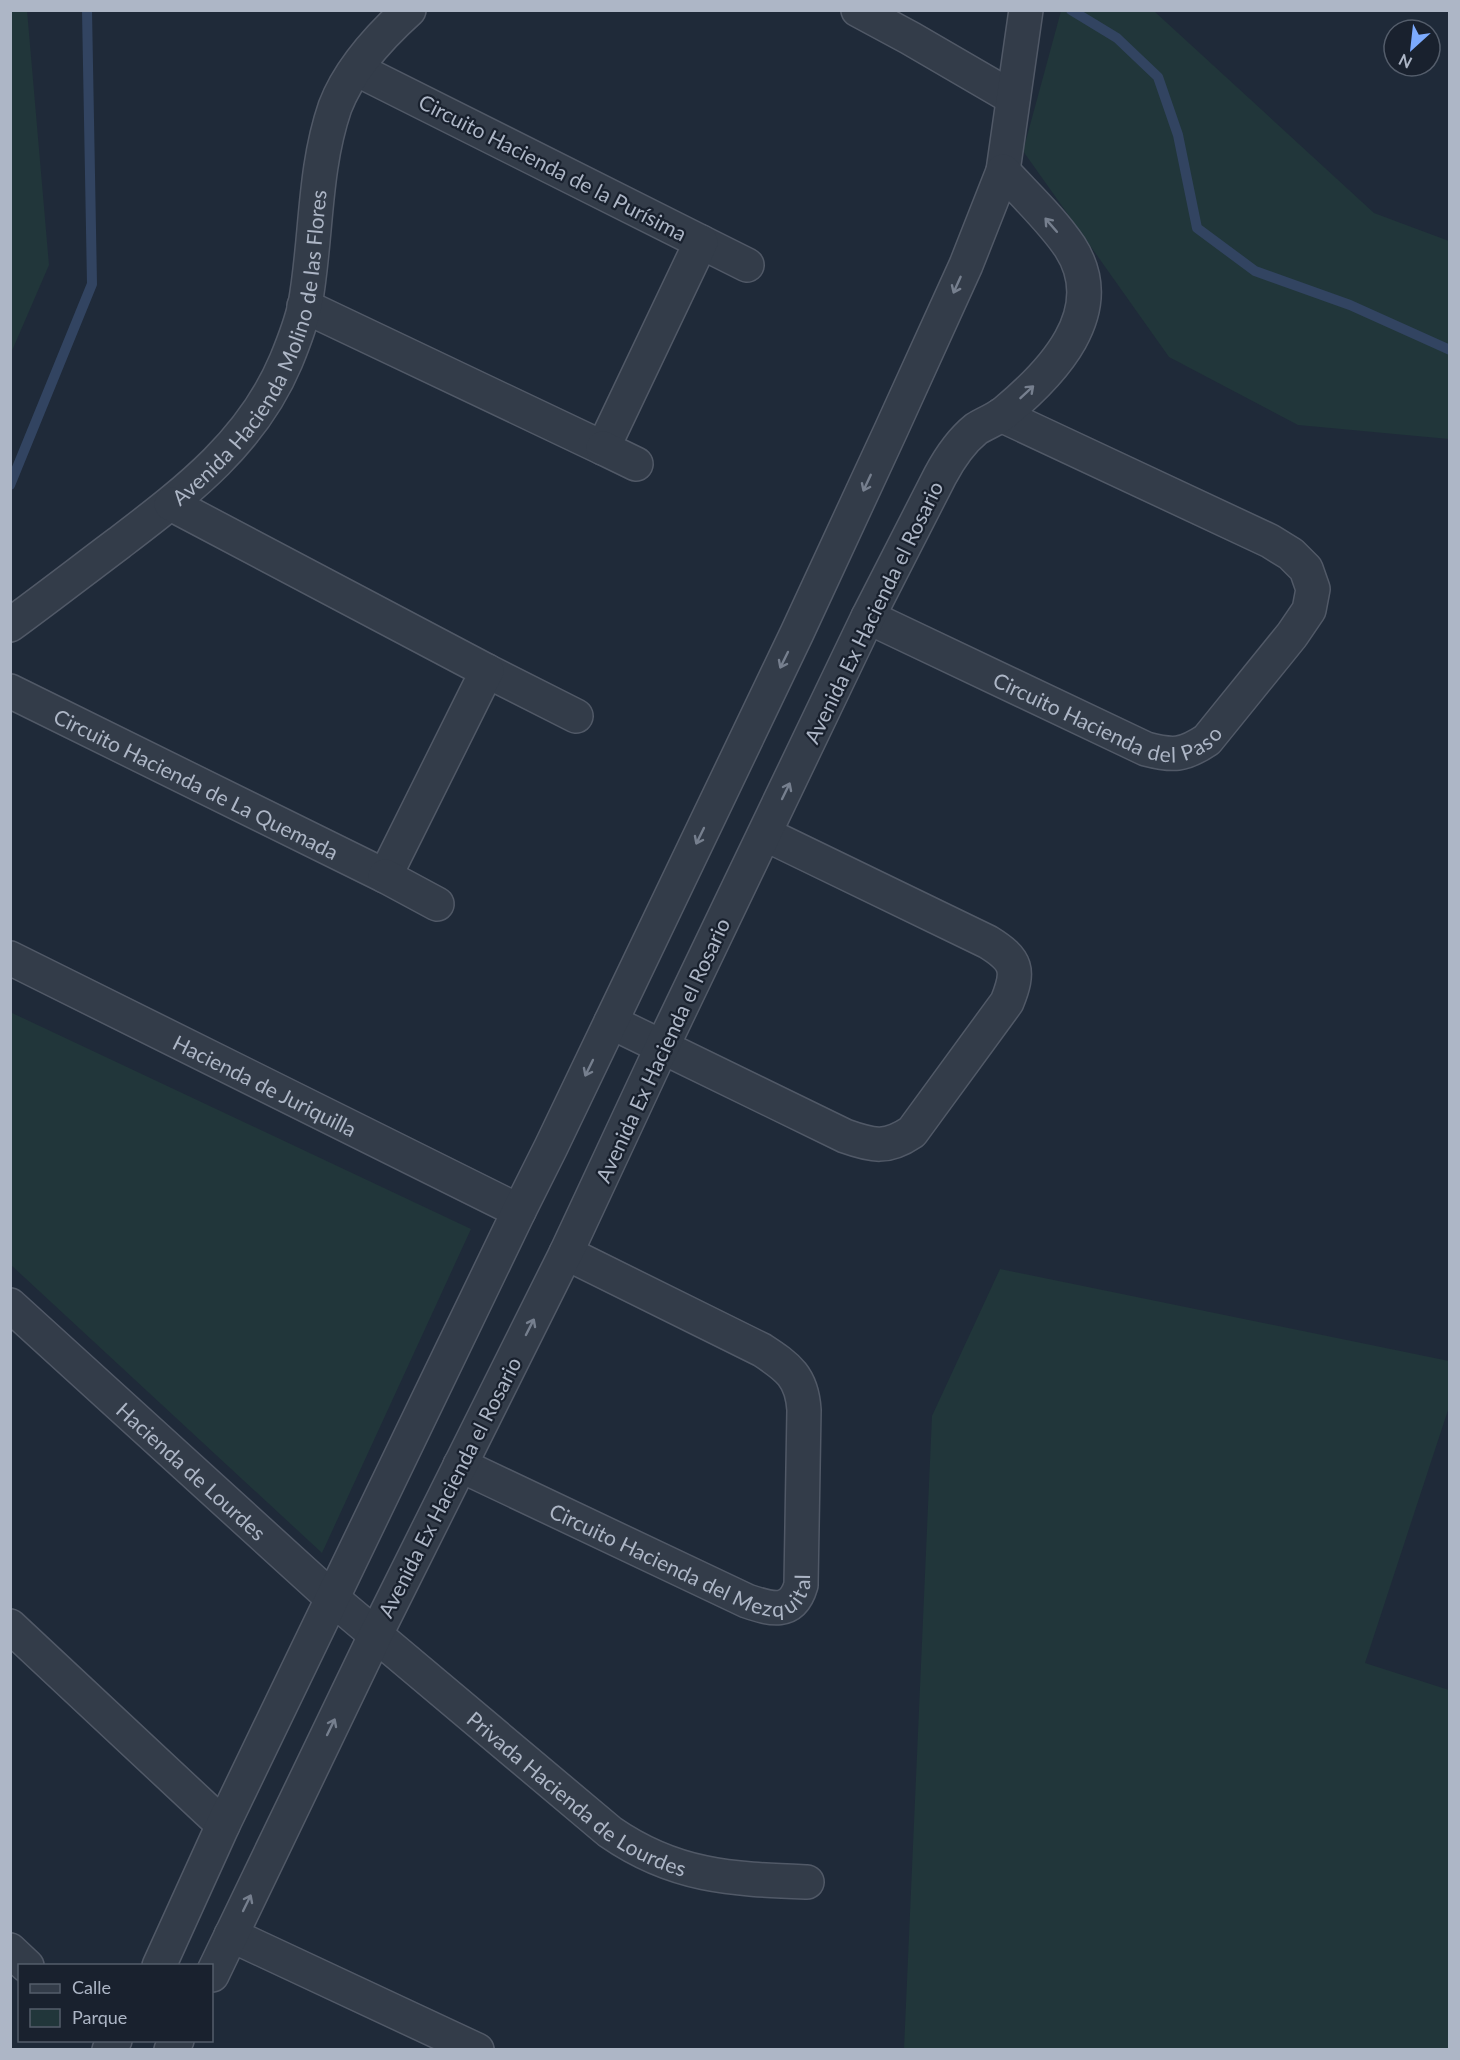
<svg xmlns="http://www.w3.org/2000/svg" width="1460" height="2060" viewBox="0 0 1460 2060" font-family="Lato,sans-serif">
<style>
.green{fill:#21363a}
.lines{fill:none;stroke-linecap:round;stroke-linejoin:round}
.stream{stroke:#324461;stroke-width:10}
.street-casing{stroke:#515967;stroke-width:36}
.street{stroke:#333c49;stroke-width:33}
.oneway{stroke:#767f8e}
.labels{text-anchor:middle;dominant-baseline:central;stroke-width:4.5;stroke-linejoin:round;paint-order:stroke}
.street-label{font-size:21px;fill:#adb6c6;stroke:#19212e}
</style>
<rect width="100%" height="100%" fill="#1f2a39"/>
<path class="green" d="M27,10l22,255 -38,88 -1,-342z
M1061,11h93l220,202 75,28v198l-151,-14 -129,-68 -146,-206z
M10,1012l461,217 -149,324 -311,-288z
M1000,1269l449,92v46l-84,256 84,27v359h-545l28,-633z"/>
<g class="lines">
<path class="stream" d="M1071,10l46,28 41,39 20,58 19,93 58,43 95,34 100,45
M10,485l82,-201 -5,-274"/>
<defs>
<g id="street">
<path d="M858,10l52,28 103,60"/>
<path d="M1003,171l23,-161"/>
<path d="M701,242l46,23"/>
<path d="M304,306l299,142 98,-206 -345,-173"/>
<path d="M603,448l33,16"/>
<path id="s1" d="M868,617l278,132c27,7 37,7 61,-9l85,-105 17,-25 4,-21 -7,-20 -15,-15 -21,-13 -269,-126"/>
<path id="s2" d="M10,625c37,-27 73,-55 109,-82 68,-52 133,-101 167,-182 7,-17 15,-38 19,-56 12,-66 8,-134 30,-198 14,-37 44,-70 74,-97"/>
<path d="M487,671l89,45"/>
<path id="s3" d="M10,691l375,185 102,-205 -316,-167"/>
<path d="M385,876l52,28"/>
<path id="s4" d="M10,958l509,253"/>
<path d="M611,1022l234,114c28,10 42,13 67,-4l95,-130c13,-32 10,-42 -19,-60l-223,-108"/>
<path id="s5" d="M10,1305l323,294 277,233c65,45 121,47 197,50"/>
<path id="s6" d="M460,1465l287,136c24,8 45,15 54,-16l3,-175c-2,-33 -16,-43 -42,-60l-196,-97"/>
<path d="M10,1626l213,199"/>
<path d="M231,1935l246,115"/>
<path d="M10,1950l17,16"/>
<path d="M159,1966l64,-141 296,-614 32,-64 246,-514 94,-203 75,-165 37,-94c23,25 49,49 67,76 42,65 -19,127 -66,166 -9,7 -19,10 -28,16 -16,13 -27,30 -36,47l-72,141 -206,430 -96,206 -191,383 -163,339"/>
<path d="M109,2050l6,-10"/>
<path d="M171,2050l6,-10"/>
</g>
</defs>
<use href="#street" class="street-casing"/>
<use href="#street" class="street"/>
</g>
<defs><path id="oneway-shaft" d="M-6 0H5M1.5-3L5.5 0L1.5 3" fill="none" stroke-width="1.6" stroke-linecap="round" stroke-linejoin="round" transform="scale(1.5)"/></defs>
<g class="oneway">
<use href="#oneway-shaft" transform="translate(1051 225) rotate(-131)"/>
<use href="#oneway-shaft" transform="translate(957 285) rotate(114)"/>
<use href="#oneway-shaft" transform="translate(1027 392) rotate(-43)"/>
<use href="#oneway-shaft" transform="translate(867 483) rotate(115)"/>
<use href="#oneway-shaft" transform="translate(784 660) rotate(116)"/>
<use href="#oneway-shaft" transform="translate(786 791) rotate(-64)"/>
<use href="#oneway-shaft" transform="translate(700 836) rotate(116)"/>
<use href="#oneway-shaft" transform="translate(589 1068) rotate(116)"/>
<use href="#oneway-shaft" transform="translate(530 1327) rotate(-63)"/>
<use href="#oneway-shaft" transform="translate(331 1727) rotate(-64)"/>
<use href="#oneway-shaft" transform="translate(247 1903) rotate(-64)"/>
</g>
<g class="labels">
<g class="street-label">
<text transform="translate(553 167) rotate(27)">Circuito Hacienda de la Purísima</text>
<text stroke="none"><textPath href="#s2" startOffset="384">Avenida Hacienda Molino de las Flores</textPath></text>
<text transform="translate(873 612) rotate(-64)">Avenida Ex Hacienda el Rosario</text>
<text stroke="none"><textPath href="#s1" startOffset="264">Circuito Hacienda del Paso</textPath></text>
<text stroke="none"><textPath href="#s3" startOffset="208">Circuito Hacienda de La Quemada</textPath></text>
<text transform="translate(662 1050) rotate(-65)">Avenida Ex Hacienda el Rosario</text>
<text stroke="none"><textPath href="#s4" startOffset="285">Hacienda de Juriquilla</textPath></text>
<text stroke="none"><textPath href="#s5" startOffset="246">Hacienda de Lourdes</textPath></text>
<text transform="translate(449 1487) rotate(-63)">Avenida Ex Hacienda el Rosario</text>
<text stroke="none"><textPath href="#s6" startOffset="248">Circuito Hacienda del Mezquital</textPath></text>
<text stroke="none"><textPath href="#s5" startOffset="750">Privada Hacienda de Lourdes</textPath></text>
</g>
</g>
<rect width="1460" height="2060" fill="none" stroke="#adb6c6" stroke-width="24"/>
<rect x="18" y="1964" width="195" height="78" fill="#19212e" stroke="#545d6b" stroke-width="1.5"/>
<rect x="30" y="1984" width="30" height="9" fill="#333c49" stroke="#545d6b" stroke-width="1.5"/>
<text x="72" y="1994" font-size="18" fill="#adb6c6">Calle</text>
<rect x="30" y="2009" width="30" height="18" fill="#21363a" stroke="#545d6b" stroke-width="1.5"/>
<text x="72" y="2024" font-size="18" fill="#adb6c6">Parque</text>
<g transform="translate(1412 48) rotate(207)"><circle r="28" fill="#19212e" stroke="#545d6b" stroke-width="1.5"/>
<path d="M0-4.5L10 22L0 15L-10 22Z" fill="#7caafd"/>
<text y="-9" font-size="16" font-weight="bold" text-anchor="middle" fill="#adb6c6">N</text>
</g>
</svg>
